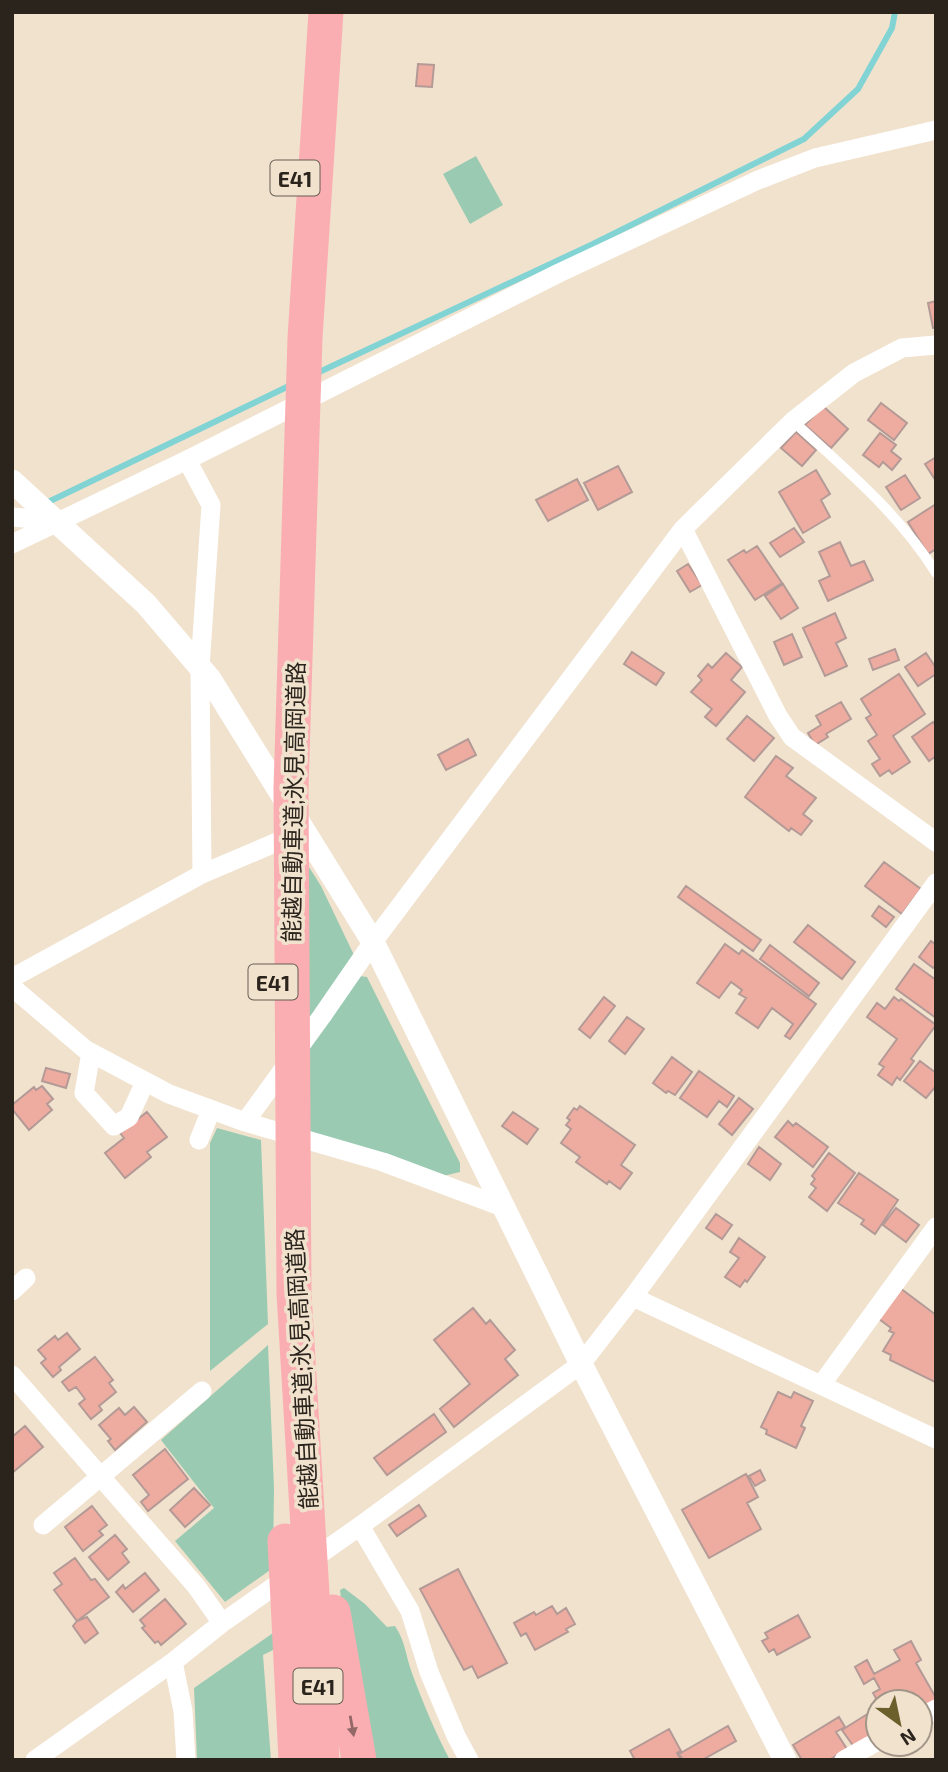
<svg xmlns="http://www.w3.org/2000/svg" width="948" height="1772" viewBox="0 0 948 1772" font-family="'Exo 2','Noto Sans JP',sans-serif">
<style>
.green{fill:#9acbb2}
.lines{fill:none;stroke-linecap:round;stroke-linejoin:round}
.stream{stroke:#82d4d4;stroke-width:6}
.building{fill:#eeaca1;stroke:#b49a96;stroke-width:2}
.service{stroke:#fff;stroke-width:10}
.minor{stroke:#fff;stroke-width:19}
.tertiary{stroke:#fff;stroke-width:23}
.motorway{stroke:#fbaeb2;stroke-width:35}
.oneway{fill:#926967}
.labels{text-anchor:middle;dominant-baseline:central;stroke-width:7;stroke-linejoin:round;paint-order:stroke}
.shield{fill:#f1e2ce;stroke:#665d51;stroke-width:2}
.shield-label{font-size:21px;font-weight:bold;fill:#2a241c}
.street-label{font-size:23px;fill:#2a241c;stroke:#f1e2ce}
</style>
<rect width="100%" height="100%" fill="#f1e2ce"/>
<path class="green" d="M476,156l27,49 -33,19 -27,-50z
M302,856l19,30 33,69 -52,76z
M359,976l8,1 93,186v9l-21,5 -135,-47 -2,-76z
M217,1128l44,12 7,184 -58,47v-228z
M268,1345l6,143 -1,80 -48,34 -50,-61 39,-33 -53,-68z
M344,1588l21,16 22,23 8,-1c10,14 11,31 17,47 11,30 23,59 38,87h-85l-16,-93 -9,-77z
M273,1633v17l-10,5 8,105h-74l-3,-72z"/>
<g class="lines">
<path class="stream" d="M315,374l278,-130 211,-105 54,-50 34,-61 3,-16
M44,504l249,-120"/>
</g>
<path class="building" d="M418,64l16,1 -2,22 -16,-1z
M936,301v26l-3,1 -5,-25z
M881,403l26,20 -13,17 -26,-20z
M823,406l25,23 -17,19 -26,-23z
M796,432l20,18 -14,16 -21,-18z
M880,433l16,12 -5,6 10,8 -9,11 -9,-8 -4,5 -16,-12z
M936,457v24l-11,-17z
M618,466l14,26 -34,18 -14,-27z
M816,470l14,24 -9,6 9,17 -27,16 -24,-41z
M905,475l15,23 -19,12 -15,-23z
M577,479l11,21 -40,21 -12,-21z
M936,504v45l-8,5 -20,-32z
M794,528l10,14 -24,15 -10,-14z
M840,542l11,24 13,-5 9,19 -45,21 -9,-20 11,-5 -11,-24z
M757,546l25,37 -27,17 -27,-40 16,-10 2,3z
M688,564l14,21 -12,7 -13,-21z
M783,584l15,24 -17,11 -16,-23z
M835,613l11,25 -10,5 11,23 -22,10 -22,-48z
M792,634l10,23 -18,8 -10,-23z
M895,649l4,11 -26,10 -4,-11z
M632,652l32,21 -8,12 -32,-21z
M726,653l16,14 -11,13 14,12 -29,34 -11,-9 7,-8 -21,-17 11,-12 -4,-4 10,-12 4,4z
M926,653l10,15v6l-18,12 -13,-19z
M899,674l26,40 -32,22 17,26 -18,12 -3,-4 -9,6 -8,-12 8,-5 -12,-18 9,-6 -11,-17 5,-3 -10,-16z
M841,702l10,17 -25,15 2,3 -13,8 -7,-12 13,-8 -5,-9z
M747,716l27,22 -20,23 -27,-22z
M933,722l3,4v30l-7,5 -17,-24z
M468,739l8,16 -30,15 -8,-15z
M776,756l17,12 -7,8 30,22 -13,16 9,7 -11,14 -10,-7 -2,3 -44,-34z
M884,862l37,27 -19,25 -37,-28z
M686,886l75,54 -8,11 -75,-54z
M879,906l15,11 -8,10 -14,-11z
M808,925l47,37 -13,17 -48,-37z
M931,941l5,4v20l-3,3 -14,-11z
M725,944l14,10 3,-4 74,54 -26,35 -5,-3 8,-12 -21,-16 -14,20 -22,-15 10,-15 -7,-4 3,-4 -11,-8 -12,16 -22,-15z
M770,945l49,38 -10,13 -49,-37z
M914,964l22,16v38l-40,-29z
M604,997l11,9 -25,32 -11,-9z
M894,997l5,4 2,-2 35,26 -25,34 3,2 -14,19 -3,-3 -5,8 -14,-10 6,-8 -5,-3 18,-25 -30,-22 10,-14 8,6z
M627,1017l17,12 -19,25 -16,-13z
M672,1057l20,15 -17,23 -7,-4 -2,2 -13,-10z
M920,1061l16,12v13l-10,12 -22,-17z
M46,1068l24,6 -4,14 -24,-7z
M699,1071l35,25 -7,11 -8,-6 -12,16 -27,-19z
M42,1086l11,13 -6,5 5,6 -23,20 -17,-21v-4l22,-18 2,3z
M739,1098l14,11 -21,26 -13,-11z
M580,1106l55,39 -14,20 11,8 -12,16 -11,-8 -2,3 -31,-22 4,-5 -19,-14 10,-14 -5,-4 4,-5 -3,-2 7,-10 3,2z
M147,1112l20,25 -20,15 4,5 -26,21 -20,-25 19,-15 -4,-5z
M513,1112l25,17 -11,15 -25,-18z
M788,1121l5,5 3,-3 32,24 -15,20 -38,-30z
M759,1147l22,17 -11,16 -22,-16z
M829,1153l26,20 -28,38 -18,-14 7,-9 -5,-4 4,-5 -3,-3z
M859,1173l39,27 -23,34 -14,-10 3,-4 -26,-17z
M896,1208l23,17 -13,17 -23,-17z
M716,1214l16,11 -10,14 -16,-11z
M739,1238l26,19 -18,25 -2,-2 -5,7 -15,-10 14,-19 -9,-6z
M900,1288l36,27 -1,67 -45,-22 1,-5 -8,-4 11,-18 -5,-2 2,-3 -12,-9z
M473,1308l13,16 4,-4 25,30 -10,9 13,16 -64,52 -14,-18 30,-25 -36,-44z
M67,1333l13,16 -21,18 2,3 -8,7 -12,-14 5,-4 -8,-9 17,-14 3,4z
M95,1357l18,23 -4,3 7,9 -17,14 3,4 -11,9 -12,-15 6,-5 -9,-12 -7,4 -7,-9z
M778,1392l13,6 3,-6 19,9 -12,25 4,2 -9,20 -30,-14 1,-4 -6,-3z
M134,1407l13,15 -32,28 -7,-9 3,-2 -12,-14 20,-17 6,7z
M434,1414l12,18 -59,43 -13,-17z
M25,1426l18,21 -31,26v-36z
M165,1449l23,30 -40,32 -7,-9 8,-7 -16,-20z
M760,1470l5,10 -10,6 -6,-10z
M746,1474l12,23 -11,6 14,26 -52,29 -27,-48z
M194,1488l16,17 -25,22 -15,-17z
M419,1505l7,11 -29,20 -8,-11z
M92,1506l15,19 -8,6 4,4 -20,16 -18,-24z
M115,1535l12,14 -5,4 7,9 -21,18 -19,-23z
M75,1558l16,22 4,-1 14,18 -32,24 -23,-31 8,-6 -8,-11z
M458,1569l49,94 -29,15 -6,-12 -8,4 -44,-81z
M145,1573l14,17 -26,22 -17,-20 7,-7 2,4z
M165,1599l21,25 -25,21 -3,-4 -3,2 -13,-15 3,-2 -5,-6z
M552,1606l5,8 9,-6 9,16 -9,5 2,3 -33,18 -9,-17 -5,3 -7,-13 20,-11 2,3z
M798,1615l12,22 -33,18 -3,-6 -5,3 -7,-11 6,-3 -3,-5z
M87,1617l11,16 -13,10 -12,-17 4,-5z
M911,1641l10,19 -5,3 20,35v3l-16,9v-8h-42l-5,-9 7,-4 -6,-11 -10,6 -9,-17 12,-7 7,14 26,-14 -6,-10z
M869,1713l9,14v4l-24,16 -12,-17z
M839,1717l6,10 -9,5 11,17 -18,11h-27l-9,-15z
M728,1726l8,15 -34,19h-19l-4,-6z
M669,1729l12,22 -4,2 4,7h-46l-5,-9z"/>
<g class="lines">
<path class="service" d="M793,421c51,47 106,92 143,152"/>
<path class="minor" d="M187,460l24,45 -11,162 2,207
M12,517l45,4
M683,529l95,187 14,21 144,105
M12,544l175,-84 372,-187 199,-93 57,-22 121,-28
M12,978l190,-104 94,-40
M12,987l74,63 83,44 76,28 138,40 120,45
M91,1053l-7,40 30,33 15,-9 16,-35
M245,1122l77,-106 51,-74 310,-413 110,-108 61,-48 48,-25 34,-3
M199,1140l12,-30
M12,1291l14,-13
M633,1297l303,142
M12,1375l184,211 26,37
M821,1385l115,-158
M43,1525l159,-134
M360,1526l50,85 19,61 27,64 13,24
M173,1662l10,49 3,49
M920,1718l16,-9
M35,1760l138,-98 49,-39 138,-97 221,-162 52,-67 303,-414
M844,1760l34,-19"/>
<path class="tertiary" d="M12,481l134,123 64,75 163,263 208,422 204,396"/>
<path class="motorway" d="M285,1541l11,219
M333,1612l26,148
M322,1760l-28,-466 -3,-506 14,-450 21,-326"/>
</g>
<defs><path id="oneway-solid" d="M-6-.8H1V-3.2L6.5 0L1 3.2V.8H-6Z" transform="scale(1.75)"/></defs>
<use class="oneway" href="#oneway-solid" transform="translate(352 1726) rotate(80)"/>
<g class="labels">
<g class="shield">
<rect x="270.5" y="160.5" width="49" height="35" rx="5"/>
<rect x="248.5" y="964.5" width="49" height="35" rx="5"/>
<rect x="293.5" y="1668.5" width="49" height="35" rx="5"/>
</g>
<g class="shield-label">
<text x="295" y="178">E41</text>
<text x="273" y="982">E41</text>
<text x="318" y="1686">E41</text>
</g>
<g class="street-label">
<text transform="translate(293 802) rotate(-89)">能越自動車道;氷見高岡道路</text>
<text transform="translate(301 1369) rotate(-93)">能越自動車道;氷見高岡道路</text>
</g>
</g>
<rect width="948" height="1772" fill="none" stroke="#2a241c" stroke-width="28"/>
<g transform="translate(899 1723) rotate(147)"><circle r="33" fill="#f1e2ce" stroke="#a19687" stroke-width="2"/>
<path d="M0-5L12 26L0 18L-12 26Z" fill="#6b5f2c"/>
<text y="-10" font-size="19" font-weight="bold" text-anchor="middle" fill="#2a241c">N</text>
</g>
</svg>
